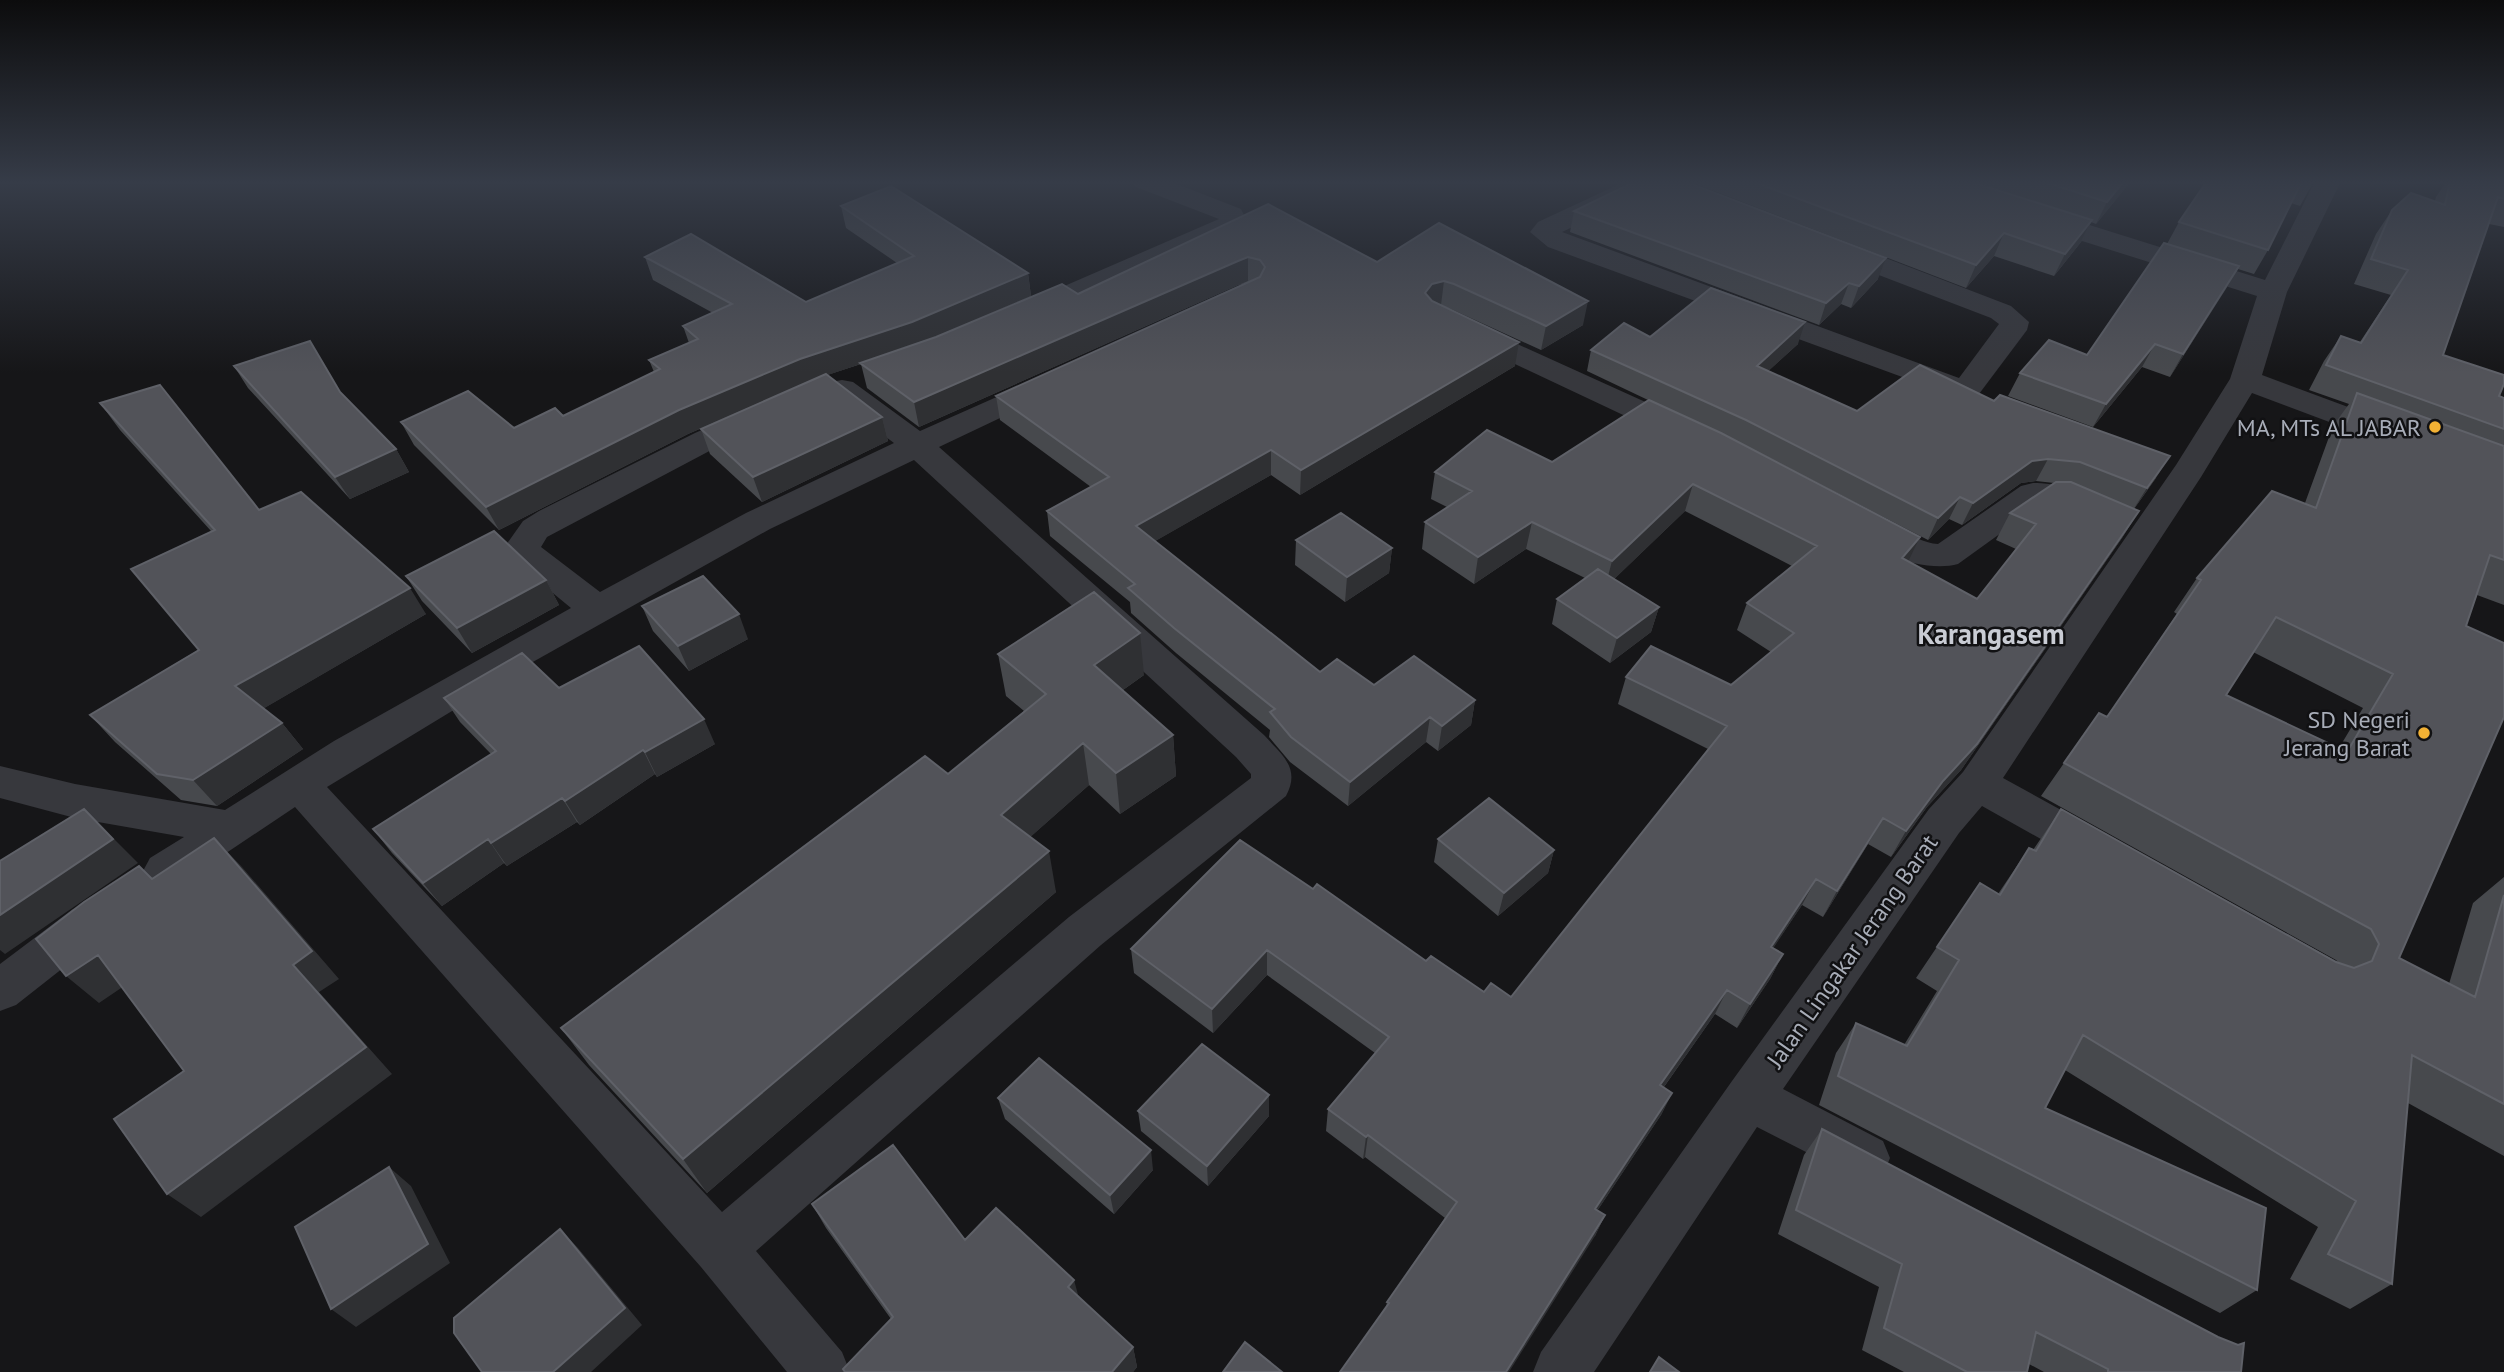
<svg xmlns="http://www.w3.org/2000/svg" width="2504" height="1372" viewBox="0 0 2504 1372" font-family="'PT Sans',sans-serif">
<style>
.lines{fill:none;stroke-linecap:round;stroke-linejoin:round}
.minor{fill:#37383d;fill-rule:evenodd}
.wall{fill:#47494d;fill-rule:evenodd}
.shaded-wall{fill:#2f3033}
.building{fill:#525359;stroke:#5f6168;stroke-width:2;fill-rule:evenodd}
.poi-dot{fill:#f2b134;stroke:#111113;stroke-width:2.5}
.labels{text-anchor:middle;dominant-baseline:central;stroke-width:5;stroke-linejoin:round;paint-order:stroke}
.poi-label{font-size:24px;fill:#a8adb8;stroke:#111113;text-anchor:end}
.street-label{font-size:24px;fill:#a8adb8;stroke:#111113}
.quarter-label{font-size:28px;font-weight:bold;fill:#c9ccd4;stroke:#111113}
</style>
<rect width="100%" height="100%" fill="#161618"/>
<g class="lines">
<path class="minor" d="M1132,181h37l72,28 7,14 -4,6 -208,90 -10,3 -10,-3 -5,-6 5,-6 203,-88 -83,-32z
M1626,181h34l-4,6 -94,45 397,146 40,-54 -8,-6 -167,-64 -4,-6 4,-6 10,-2 10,2 167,64 18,16 -2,8 -51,68 -11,2 -417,-153 -18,-15 8,-10z
M2315,181h26l-54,111 -25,83 140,52 5,7 -5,7 -11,3 -11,-3 -128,-48 -51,84 -198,301 107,59 6,12 -6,12 -15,5 -15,-5 -98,-55 -23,27 -176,256 100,52 7,17 -7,17 -18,7 -108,-55 -163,245h-61l8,-20 191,-271 197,-272 34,-37 213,-307 54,-86 27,-83 -229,-72 -3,-6 3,-6 10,-2 10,2 217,68z
M1471,323l223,101 5,7 -5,7 -11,3 -11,-3 -212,-100 -4,-6 4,-6z
M1046,375l11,2 5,7 -5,7 -118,56 325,288c18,20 37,33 22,61l-185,149 -345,306 86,101 8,20h-63l-86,-105 -406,-460 -115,77 -15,5 -15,-5 -7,-13 7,-13 34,-21 -109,-19 -75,-20v-32l75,18 150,26 109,-69 237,-133 -57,-47 -8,-16 17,-24 16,-10 156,-78 45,-20 11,-3 11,3 5,7 -5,7 -45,20 -170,90 -6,10 59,45 146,-79 148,-70 -63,-47 -5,-7 5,-7 11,-2 11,2 67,49zM914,460l322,297 15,17v4l-182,139 -347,295 -395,-425 204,-124 239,-134z
M2033,483c21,0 59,6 71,25l-5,8 -12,3 -47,-14 -82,59c-31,9 -91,-10 -108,-38l5,-8c31,-9 52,24 83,26l83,-58z
M89,903l16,6 6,13 -6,13 -89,70 -16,6v-47l73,-55z"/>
</g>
<path class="wall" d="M1688,181h443l-35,43 -5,-2 -10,20 -27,34 -60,-20 -28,32z
M2207,181h107l-14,25 -9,-3 -23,47 -14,24 -16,-5 -68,108 -28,-10 -49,60 -85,-31 12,-23 67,-18 80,-111 12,-22z
M2447,181h57v46l-15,-3 -46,131 56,41 5,2v207l-27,-10 -11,31 -67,332 50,26 24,-81 31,-26v279l-96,-53 -16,181 -42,25 -60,-30 28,-52 -253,-157 -20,38 212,182 -37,23 -401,-208 17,-52 20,-30 48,22 33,-54 -21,-13 64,-95 18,11 31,-46 4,2 28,-41 277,153 -2,-2 -295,-164 58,-83 8,4 70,-103 -3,-2 23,-34 108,-75 28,-77 16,-22 -40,-14 15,-29 17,-25 19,6 31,-47 -37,-11 22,-50 16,-24 43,-9 1,-4zM2253,652l110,56 -24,40 -113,-53z
M1268,204l109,58 62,-39 144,102 -42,25 -90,-41 -9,-3 73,60 -215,129 -29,-20 -116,66 165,131 54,13 101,15 -4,25 -33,26 -12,-9 -78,64 -58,-44 -21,-25 1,-7 -94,-77 -45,-40 -1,-11 -80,-66 -3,-25 44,-24 -91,-67 -4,-24 254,-114 -12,3 -319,142 -52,-39 -6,-24 -34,11 55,42 6,24 -126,61 -52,-48 -9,-25 116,-51 -129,56 -189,96 -85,-85 -13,-23 113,6 49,-12 91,-44 -5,-12 40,-17 -6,-17 30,-13 -60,-33 -8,-23 161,45 91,-39 -51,-35 -5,-22 187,67 3,23 -101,43 148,-45z
M1574,211l304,68 -27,29 -10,-4 -22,21 -249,-93z
M1650,337l148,7 -30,27 89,40 299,67 -22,31 5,2 -17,27 -161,232 -34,37 -36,50 -23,-13 -45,73 -21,-12 -29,43 10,6 -13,25 -33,49 -22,-14 -51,73 8,6 -11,22 -64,96 8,4 -10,21 -209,72 1,-6 58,-84 -80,-61 -2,2 -37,-28 2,-22 47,-56 -108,-78 -54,58 -79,-60 -3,-24 182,-60 113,72 58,31 27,5 197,-248 -90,-45 8,-27 105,8 40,-33 -34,-22 10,-27 45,-37 -107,-55 -71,68 45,28 -8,25 -41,31 -58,-39 5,-25 28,-21 -59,-29 -52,35 -52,-35 3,-27 22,-15 -16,-8 4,-27 117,-10 96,-62 -61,-29 4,-21zM1723,434l205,106 21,-21 13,6 59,-42 15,-2 18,2 -44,30 -14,27 20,9 -39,50 -69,-37z
M234,366l106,27 56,56 13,23 -59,27 -102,-111z
M100,403l159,107 167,104 -162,94 18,15 21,26 -86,57 -36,-6 -66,-58 -25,-27 108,-65 13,-119 -91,-101z
M1296,540l96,8 -3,25 -44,29 -50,-37z
M406,576l140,4 13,25 -87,48 -50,-52z
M642,606l106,33 -59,32 -36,-40z
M998,654l146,21 -21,15 50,45 3,41 -56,38 -31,-29 -59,52 26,55 -349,301 -118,-128 -28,-37 387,-254 76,-63 -18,-15z
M559,688l156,56 -58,33 -2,-3 -75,51 -3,-3 -70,44 -3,-3 -62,43 -50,-53 -19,-24 118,-75 -31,-32 -16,-24z
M1438,839l116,11 -6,23 -50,43 -64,-54z
M1269,1095v21l-61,70 -67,-55 -3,-20z
M998,1098l155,72 -39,44 -109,-95z
M1822,1129l419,243h-197l-15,-8 -2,8h-123l-42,-22 17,-63 -101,-53 26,-79z
M812,1204l153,36 114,57 54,50 4,20 -4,5h-288l46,-53 -65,-91z"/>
<path class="shaded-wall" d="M2124,181h7l-35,43 11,-22z
M2092,220l-11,22 -27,34 11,-22z
M2004,233l-10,23 -28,32 10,-23z
M1248,257v24l-10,4 -319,142 -5,-25 324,-141z
M1886,258l-8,21 -27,29 8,-22z
M2239,266l-13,23 -56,88 13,-23z
M1028,273l3,23 -114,49 -110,37 -119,52 -189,96 -13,-23 193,-97 121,-51z
M1444,281l-3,24 -12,3 -4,-15 7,-9z
M1849,283l-8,21 -22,21 7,-22z
M1588,301l-5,24 -42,25 5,-24z
M1805,322l-7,22 -48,44 7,-22z
M1519,342l-4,24 -215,129 1,-25z
M2155,344l-13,23 -49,60 13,-23z
M882,417l6,24 -126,61 -9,-25z
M396,449l13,23 -59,27 -15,-22z
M1271,450v25l-133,76 -2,-25z
M2170,456l-14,22 -23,32 14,-22z
M2048,459l-12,22 -15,2 -59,42 11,-22 59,-42z
M1693,484l-8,27 -80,77 7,-27z
M1960,497l-11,22 -21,21 10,-22z
M2139,511l-17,27 -161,232 -34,37 -36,50 15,-26z
M1532,522l-6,27 -52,35 4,-27z
M1920,537l-13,27 -5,-6z
M1392,548l-3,25 -44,29 2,-25z
M546,580l13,25 -87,48 -15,-25z
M410,588l16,26 -170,99 -21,-27z
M1659,607l-8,25 -41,31 7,-25z
M739,614l9,25 -59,32 -11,-25z
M1140,633l4,42 -45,32 -5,-42z
M1475,700l-4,25 -33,26 4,-25z
M1430,717l-4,25 -78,64 2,-24z
M704,719l11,25 -58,33 -12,-25z
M282,723l21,26 -86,57 -24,-26z
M1173,735l3,41 -56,38 -4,-41z
M1083,743l6,42 -79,70 -9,-40z
M643,750l12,24 -75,51 -15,-24z
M562,798l15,24 -70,44 -16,-23z
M84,809l54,54 -133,91 -5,-4v-35z
M1883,818l-15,26 -45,73 14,-26z
M214,838l28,29 97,112 -20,13 73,82 -191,143 -34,-23 126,-229z
M488,839l16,24 -62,43 -19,-23z
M1554,850l-6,23 -50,43 6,-23z
M1049,851l7,41 -349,301 -24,-34z
M1816,879l-14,26 -44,66 13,-24z
M1267,950v25l-54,58 -1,-24z
M1783,954l-13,25 -33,49 13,-24z
M98,955l32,27 -31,21 -33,-27z
M1727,990l-12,24 -66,94 11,-23z
M1672,1093l-11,22 -76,114 10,-20z
M1269,1095v21l-61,70 -1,-20z
M1368,1135l-3,22 -2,2 3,-22z
M1151,1150l2,20 -39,44 -4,-19z
M389,1167l22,19 39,77 -94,64 -25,-18z
M1605,1215l-10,21 -86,136h-3z
M560,1229l18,19 64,77 -51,47h-38z
M1074,1280l6,22 -12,-15z
M1133,1347l4,20 -4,5h-21z"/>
<path class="building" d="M1636,181h48l202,77 -27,28 -10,-3 -23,20 -252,-92z
M1751,181h217l124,39 -27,34 -61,-21 -28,32z
M2041,181h83l-17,21z
M2207,181h95l-34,69 -89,-28z
M2450,181h33l5,1v-1h16v18l-6,-2 -55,158 61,20v9l-5,12 5,2v31l-178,-64 15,-29 20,7 47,-73 -37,-11 21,-49 19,-17 34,12z
M891,186l137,87 -116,49 -112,37 -121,51 -193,97 -85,-85 67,-31 46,37 41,-20 8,8 97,-47 -11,-9 49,-21 -15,-13 49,-22 -87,-47 46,-23 115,68 108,-46 -73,-50z
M1268,204l109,58 62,-39 149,78 -42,25 -92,-42 -10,-3 -12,3 -7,9 7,8 87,41 -218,128 -30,-20 -135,76 184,146 17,-13 37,26 40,-29 61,44 -33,26 -12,-9 -80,65 -59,-45 -21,-25 5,-3 -101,-81 -46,-40 7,-4 -88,-73 62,-34 -113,-81 264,-119 5,-10 -5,-7 -12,-3 -10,4 -324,141 -54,-39 76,-26 126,-53 16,10z
M2164,243l75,23 -56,88 -28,-10 -49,60 -86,-31 29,-33 38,15z
M1711,288l94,34 -48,44 100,45 63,-46 74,36 6,-6 170,61 -23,32 -67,-26 -32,-3 -16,2 -59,42 -13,-6 -22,21 -192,-98 -155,-70 33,-27 26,14z
M310,341l30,51 56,57 -61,28 -101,-111z
M826,374l56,43 -129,60 -52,-48z
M160,385l99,125 42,-18 109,96 -175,98 47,37 -89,57 -36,-6 -67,-59 109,-65 -68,-81 84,-39 -115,-127z
M2357,393l147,53v114l-14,-5 -24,71 38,17v74l-105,241 76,39 29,-102v209l-92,-49 -20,229 -64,-30 28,-53 -273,-166 -38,73 221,100 -9,82 -419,-214 18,-53 51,23 52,-86 -22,-13 43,-64 20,12 29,-47 7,3 25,-42 275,153 18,6 18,-7 7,-17 -8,-15 -307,-166 35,-50 8,4 94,-137 -4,-2 75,-87 44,17zM2276,617l117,57 -46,78 -121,-57z
M1649,400l72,33 199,104 -18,21 75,41 59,-75 -26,-11 46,-31h15l68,29 -162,233 -34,37 -37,50 -23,-13 -46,73 -21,-12 -45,68 12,7 -33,50 -23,-14 -67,95 12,8 -77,116 10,6 -99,157h-166l49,-69 -2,-1 70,-100 -89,-67 -2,2 -38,-28 61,-72 -122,-87 -55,59 -81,-60 109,-109 73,49 4,-5 109,77 5,-5 53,36 7,-9 20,14 216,-271 -101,-49 25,-31 80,39 63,-52 -47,-30 70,-57 -124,-62 -81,77 -80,-39 -54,35 -53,-35 47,-31 -37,-19 52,-42 65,32z
M1341,513l51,35 -45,29 -51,-37z
M494,531l52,49 -89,48 -51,-52z
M1598,569l61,38 -42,31 -60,-39z
M703,576l36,38 -61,32 -36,-40z
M1094,592l46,41 -46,32 79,70 -57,38 -33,-30 -82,72 48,36 -366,308 -122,-131 364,-272 23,18 98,-80 -48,-40z
M639,646l65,73 -59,33 -2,-2 -78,51 -3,-3 -71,45 -3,-4 -65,44 -50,-54 123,-78 -52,-53 78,-45 37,35z
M1489,798l65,52 -50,43 -66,-54z
M84,809l29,30 -113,76v-54z
M214,838l98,113 -19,14 73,82 -199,147 -53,-75 70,-48 -86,-116 -32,21 -30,-37 48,-37 55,-36 13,13z
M1202,1044l67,51 -62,71 -69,-55z
M1039,1058l112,92 -41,45 -112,-97z
M1822,1129l396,208 20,8 6,-2 -3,29h-133v-3l-72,-37 -9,40h-60l-83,-44 18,-64 -106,-54z
M893,1145l72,95 31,-32 78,72 -6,7 65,60 -21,25h-267l-2,-3 50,-52 -81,-113z
M389,1167l39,77 -97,65 -36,-82z
M560,1229l65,79 -72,64h-71l-28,-39v-15z
M1245,1342l37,30h-59z
M1659,1357l20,15h-29z"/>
<linearGradient id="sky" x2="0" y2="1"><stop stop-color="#0c0c0d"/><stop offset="0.49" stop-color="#363c48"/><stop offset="1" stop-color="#363c48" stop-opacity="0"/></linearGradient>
<rect width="2504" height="373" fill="url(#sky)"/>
<g class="poi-dot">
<circle cx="2435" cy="427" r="7"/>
<circle cx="2424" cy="733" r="7"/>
</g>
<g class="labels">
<g class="poi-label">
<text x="2421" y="427">MA, MTs AL JABAR</text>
<text x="2410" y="719">SD Negeri<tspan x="2410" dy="28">Jerang Barat</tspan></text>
</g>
<g class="street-label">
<text transform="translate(1852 951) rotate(-55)">Jalan Lingakar Jerang Barat</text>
</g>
<g class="quarter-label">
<text x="1991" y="633">Karangasem</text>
</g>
</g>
</svg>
